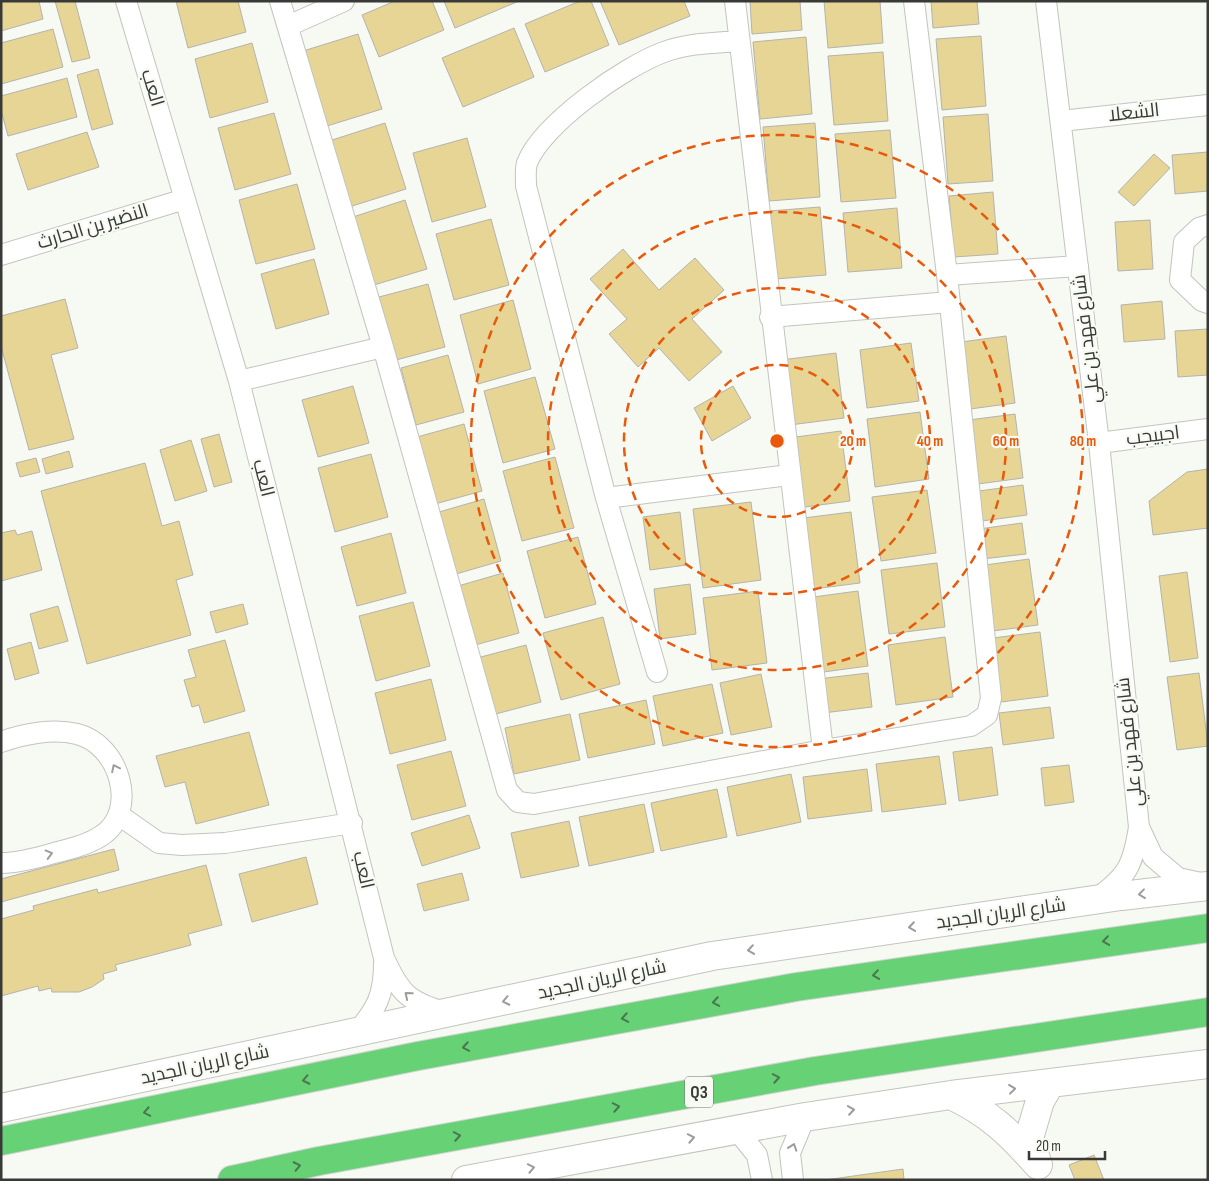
<svg xmlns="http://www.w3.org/2000/svg" width="1209" height="1181" viewBox="0 0 1209 1181" font-family="'Sofia Sans Condensed',Cairo,sans-serif">
<style>
.building{fill:#e6d594;stroke:#b4b3ae}
.lines{fill:none;stroke-linecap:round;stroke-linejoin:round}
.street-casing{stroke:#c3c4bf;stroke-width:22}
.secondary-casing{stroke:#c3c4bf;stroke-width:30}
.highway-casing{stroke:#d3d4d3;stroke-width:30}
.street{stroke:#fff;stroke-width:20}
.secondary{stroke:#fff;stroke-width:28}
.highway{stroke:#66d275;stroke-width:28}
.oneway{stroke:#9c9c9b}
.oneway2{stroke:#4b7750}
.ring{fill:none;stroke:#e8590c;stroke-width:2.5;stroke-dasharray:9 6}
.labels{text-anchor:middle;dominant-baseline:central;stroke-width:4.5;stroke-linejoin:round;paint-order:stroke}
.shield{fill:#f7f9f3;stroke:#72736f;stroke-width:1}
.shield-label{font-size:18px;font-weight:bold;fill:#393a37}
.street-label{font-size:19px;fill:#393a37;stroke:#f7f9f3}
.centre{fill:#e8590c;stroke:#f7f9f3;stroke-width:2.5}
.ring-label{font-size:15px;text-anchor:middle;font-weight:bold;fill:#e8590c;stroke:#f7f9f3;stroke-width:4.5;stroke-linejoin:round;paint-order:stroke}
</style>
<rect width="100%" height="100%" fill="#f7f9f3"/>
<path class="building" d="M1,1h38l4,18 -42,12z
M55,1h20l15,57 -18,4z
M176,1h62l8,31 -58,16z
M395,1h37l12,29 -65,27 -17,-42z
M444,1h75l-64,27z
M580,1h11l18,44 -64,27 -20,-48z
M600,1h84l6,15 -71,29z
M750,1h50l2,29 -50,4z
M824,1h56l3,42 -55,5z
M931,1h46l2,23 -46,4z
M514,28l20,49 -71,30 -21,-49z
M53,29l10,38 -62,17v-41z
M358,34l24,75 -55,17 -24,-75z
M981,36l5,70 -44,4 -6,-71z
M806,37l6,77 -52,5 -7,-77z
M252,43l16,59 -58,16 -15,-59z
M883,52l5,69 -54,4 -6,-69z
M98,69l15,55 -21,6 -15,-55z
M67,78l10,39 -69,19 -7,-26v-14z
M274,113l17,61 -56,16 -17,-62z
M988,114l5,67 -45,3 -5,-67z
M385,123l21,66 -57,18 -20,-66z
M815,123l5,74 -51,4 -6,-74z
M890,130l6,68 -55,4 -6,-68z
M87,132l12,35 -71,23 -12,-36z
M467,138l19,69 -54,15 -19,-69z
M1208,152v39l-33,3 -3,-39z
M1154,154l16,14 -36,38 -16,-14z
M297,184l18,65 -59,15 -17,-64z
M993,192l5,62 -44,3 -5,-61z
M405,200l22,69 -53,16 -21,-68z
M820,207l6,68 -51,4 -6,-68z
M897,208l5,60 -54,4 -5,-59z
M491,219l18,66 -55,15 -18,-66z
M1150,220l3,49 -35,2 -3,-49z
M623,249l36,41 36,-32 29,32 -32,29 30,33 -33,29 -30,-33 -21,19 -29,-33 18,-15 -37,-40z
M314,259l15,55 -53,15 -15,-55z
M428,284l17,63 -49,13 -17,-63z
M65,299l13,49 -27,7 23,84 -45,11 -28,-104v-30z
M513,300l18,69 -53,15 -18,-69z
M1162,301l3,38 -41,3 -3,-37z
M1208,329v46l-30,2 -3,-46z
M1006,336l9,67 -45,6 -9,-67z
M911,343l8,58 -52,7 -7,-58z
M836,353l8,65 -54,7 -9,-65z
M448,355l16,57 -48,13 -15,-57z
M535,377l20,72 -52,14 -19,-72z
M353,386l16,57 -51,14 -16,-57z
M733,386l18,32 -39,23 -18,-33z
M920,412l9,67 -54,8 -8,-68z
M1015,414l8,64 -45,6 -9,-64z
M464,424l18,67 -47,13 -18,-67z
M841,431l9,70 -53,7 -9,-70z
M219,434l13,48 -18,5 -13,-48z
M191,440l16,51 -32,10 -15,-51z
M69,451l4,16 -27,7 -4,-15z
M371,454l17,63 -53,15 -17,-64z
M555,457l19,71 -52,13 -19,-70z
M36,458l4,14 -20,5 -4,-14z
M145,463l17,63 17,-5 14,54 -17,5 15,55 -104,29 -46,-173z
M1208,469v59l-55,7 -4,-34 38,-29z
M1023,485l4,30 -45,6 -3,-30z
M927,490l9,63 -55,8 -9,-64z
M484,499l17,62 -45,13 -17,-62z
M751,502l10,78 -58,8 -10,-79z
M680,512l6,53 -36,5 -7,-53z
M851,512l9,71 -55,7 -9,-71z
M1022,523l4,31 -44,5 -3,-30z
M15,530l2,5 15,-4 10,39 -41,11v-48z
M391,533l15,60 -49,13 -16,-59z
M578,537l18,67 -51,14 -18,-67z
M1029,559l9,66 -45,6 -8,-66z
M937,563l8,64 -56,7 -8,-64z
M1187,572l11,86 -28,4 -11,-86z
M503,573l16,60 -44,12 -17,-59z
M690,584l6,50 -36,5 -6,-50z
M758,591l9,72 -55,7 -9,-72z
M858,591l10,75 -52,7 -10,-75z
M413,602l17,64 -54,15 -17,-65z
M243,604l5,20 -32,9 -6,-21z
M58,606l10,35 -29,8 -9,-35z
M603,617l17,67 -59,16 -18,-67z
M1040,632l8,64 -47,6 -8,-64z
M945,637l8,60 -57,8 -8,-60z
M225,640l20,71 -41,12 -5,-18 -7,2 -8,-27 12,-3 -8,-27z
M31,642l8,31 -24,7 -8,-31z
M526,645l15,57 -49,13 -15,-57z
M868,673l4,34 -49,6 -5,-34z
M1199,673l9,73 -31,4 -10,-73z
M761,674l11,53 -41,8 -11,-52z
M431,679l15,61 -56,14 -15,-61z
M712,684l11,49 -60,13 -10,-50z
M646,700l9,44 -67,14 -9,-44z
M1050,707l4,31 -51,7 -4,-32z
M570,714l10,46 -66,14 -9,-46z
M249,732l20,73 -73,19 -11,-42 -20,5 -9,-31z
M992,747l6,48 -39,6 -6,-49z
M451,751l15,55 -54,14 -15,-55z
M939,756l7,48 -64,8 -6,-48z
M1069,765l5,37 -29,4 -4,-38z
M867,769l5,42 -64,8 -5,-42z
M791,774l10,48 -64,14 -10,-49z
M717,789l10,48 -66,14 -10,-48z
M644,804l10,48 -65,14 -10,-49z
M469,815l11,33 -58,18 -11,-33z
M569,821l10,45 -58,12 -10,-45z
M114,849l5,21 -118,32v-23z
M306,857l12,47 -66,18 -13,-48z
M206,865l16,60 -34,9 3,11 -76,20 2,5 -14,4 1,5 -12,8 -13,5h-27l-1,-4 -12,3 -1,-5 -37,10v-77l33,-9 -1,-4 64,-17 1,4z
M462,873l7,27 -45,11 -7,-27z
M1094,1155l10,25h-29l-6,-15z
M903,1169l1,11h-79z"/>
<g class="lines">
<defs>
<path id="street" d="M126,1l113,380 145,577c16,35 24,44 61,54
M280,1l103,346 124,443 11,12 16,2 289,-54 148,-24 16,-11 4,-17 -44,-423 -33,-274
M735,1l88,749
M1046,1l53,442 40,384 14,30 25,21 23,5
M288,26l56,-25
M1061,121l147,-16
M1208,225l-9,3 -15,14 -4,38 22,21 6,2
M1,255l184,-56
M947,275l131,-9
M770,317l180,-15
M239,381l144,-34
M1099,443l109,-14
M606,498l183,-23
M657,672l-51,-174 -80,-312c0,-7 -1,-17 1,-23 15,-39 98,-97 137,-111 25,-9 50,-9 75,-11
M1,742c22,-8 52,-14 76,-8 42,10 63,77 24,102 -14,9 -31,13 -47,17 -17,5 -35,10 -53,10
M119,815l40,28 23,2 43,-2 127,-20
M1096,899c32,-23 37,-34 43,-72
M357,1032c20,-24 27,-37 27,-69
M736,1129l21,26 5,25
M793,1180l-3,-27 15,-36"/>
<path id="secondary" d="M951,1095c38,18 59,38 86,69
M1,1108l711,-152 409,-60 87,-10
M1038,1165l-9,-27 11,-37 10,-17
M466,1180l339,-63 146,-22 257,-31"/>
<path id="highway" d="M1,1141l417,-85 378,-69 412,-59
M232,1180l87,-19 496,-90 393,-59"/>
</defs>
<use href="#street" class="street-casing"/>
<use href="#secondary" class="secondary-casing"/>
<use href="#highway" class="highway-casing"/>
<use href="#street" class="street"/>
<use href="#secondary" class="secondary"/>
<use href="#highway" class="highway"/>
</g>
<defs><path id="oneway-chevron" d="M-2-3.5L2.5 0L-2 3.5" fill="none" stroke-width="1.6" stroke-linecap="round" stroke-linejoin="round" transform="scale(1.25)"/></defs>
<g class="oneway">
<use href="#oneway-chevron" transform="translate(115 768) rotate(-116)"/>
<use href="#oneway-chevron" transform="translate(49 854) rotate(-15)"/>
<use href="#oneway-chevron" transform="translate(1142 894) rotate(173)"/>
<use href="#oneway-chevron" transform="translate(912 927) rotate(172)"/>
<use href="#oneway-chevron" transform="translate(751 950) rotate(172)"/>
<use href="#oneway-chevron" transform="translate(408 995) rotate(-140)"/>
<use href="#oneway-chevron" transform="translate(506 1001) rotate(168)"/>
<use href="#oneway-chevron" transform="translate(1012 1089) rotate(-6)"/>
<use href="#oneway-chevron" transform="translate(851 1110) rotate(-8)"/>
<use href="#oneway-chevron" transform="translate(691 1138) rotate(-11)"/>
<use href="#oneway-chevron" transform="translate(793 1147) rotate(-71)"/>
<use href="#oneway-chevron" transform="translate(531 1168) rotate(-11)"/>
</g>
<g class="oneway2">
<use href="#oneway-chevron" transform="translate(1106 941) rotate(172)"/>
<use href="#oneway-chevron" transform="translate(876 975) rotate(172)"/>
<use href="#oneway-chevron" transform="translate(716 1002) rotate(170)"/>
<use href="#oneway-chevron" transform="translate(625 1018) rotate(170)"/>
<use href="#oneway-chevron" transform="translate(466 1047) rotate(170)"/>
<use href="#oneway-chevron" transform="translate(776 1078) rotate(-10)"/>
<use href="#oneway-chevron" transform="translate(306 1080) rotate(168)"/>
<use href="#oneway-chevron" transform="translate(616 1107) rotate(-10)"/>
<use href="#oneway-chevron" transform="translate(147 1112) rotate(169)"/>
<use href="#oneway-chevron" transform="translate(457 1136) rotate(-10)"/>
<use href="#oneway-chevron" transform="translate(297 1166) rotate(-12)"/>
</g>
<g class="ring">
<circle cx="777" cy="441" r="76"/>
<circle cx="777" cy="441" r="153"/>
<circle cx="777" cy="441" r="229"/>
<circle cx="777" cy="441" r="306"/>
</g>
<g class="labels">
<rect class="shield" x="685" y="1076.5" width="28" height="31" rx="4"/>
<g class="shield-label">
<text x="699" y="1092">Q3</text>
</g>
<g class="street-label">
<text transform="translate(152 88) rotate(73)">العب</text>
<text transform="translate(1134 113) rotate(-6)">الشعلا</text>
<text transform="translate(93 227) rotate(-17)">النضير بن الحارث</text>
<text transform="translate(1087 339) rotate(-97)">شارع فهد بن علي</text>
<text transform="translate(1153 436) rotate(-7)">اجبيجب</text>
<text transform="translate(263 478) rotate(76)">العب</text>
<text transform="translate(1130 742) rotate(-96)">شارع فهد بن علي</text>
<text transform="translate(363 870) rotate(77)">العب</text>
<text transform="translate(1001 914) rotate(-8)">شارع الريان الجديد</text>
<text transform="translate(602 980) rotate(-12)">شارع الريان الجديد</text>
<text transform="translate(205 1065) rotate(-12)">شارع الريان الجديد</text>
</g>
</g>
<circle cx="777" cy="441" r="8" class="centre"/>
<g class="ring-label">
<text x="853" y="446">20 m</text>
<text x="930" y="446">40 m</text>
<text x="1006" y="446">60 m</text>
<text x="1083" y="446">80 m</text>
</g>
<rect width="1209" height="1181" fill="none" stroke="#393a37" stroke-width="5"/>
<path d="M1029 1151v8h76v-8" fill="none" stroke="#393a37" stroke-width="2.5"/>
<text x="1036" y="1151" font-size="15" fill="#393a37" stroke="#f7f9f3" stroke-width="4" paint-order="stroke">20 m</text>
</svg>
